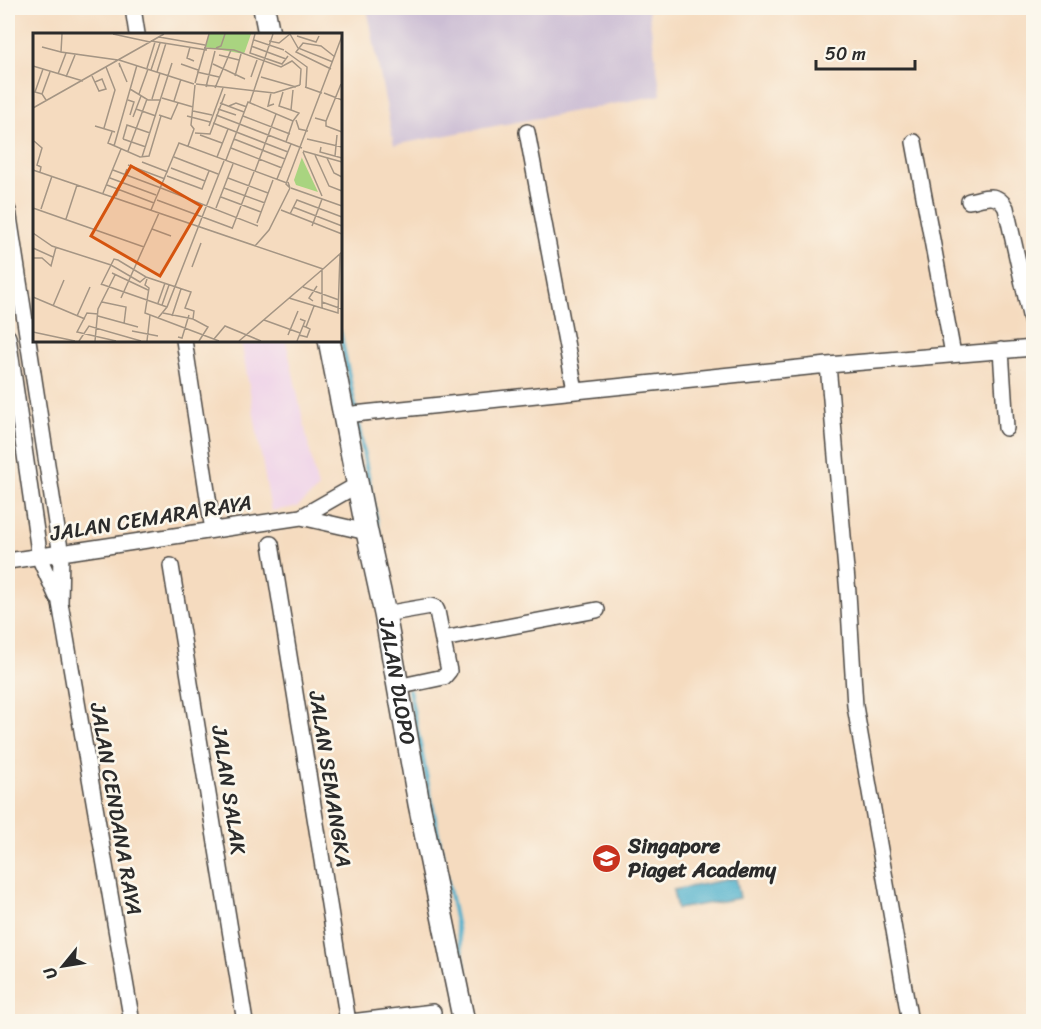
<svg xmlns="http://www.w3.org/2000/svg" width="1041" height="1029" viewBox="0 0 1041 1029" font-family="Sriracha,sans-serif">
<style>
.built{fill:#eed0e8}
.industrial{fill:#ccbed4}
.water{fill:#4cafcb;stroke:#3c6d7b;stroke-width:1.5}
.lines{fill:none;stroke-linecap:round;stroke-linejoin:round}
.stream{stroke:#4cafcb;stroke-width:4}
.street-casing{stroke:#494541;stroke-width:18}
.secondary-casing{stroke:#494541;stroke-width:24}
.street{stroke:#fff;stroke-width:15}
.secondary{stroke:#fff;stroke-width:21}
.labels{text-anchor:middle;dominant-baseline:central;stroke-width:5;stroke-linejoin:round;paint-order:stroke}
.street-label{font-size:21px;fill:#2b2b2b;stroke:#fbf7ec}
.poi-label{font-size:21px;font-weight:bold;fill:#2b2b2b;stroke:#fbf7ec;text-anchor:start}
.inset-road{fill:none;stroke:#a49584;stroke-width:1.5}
.view{fill:#d5540f;fill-opacity:0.15;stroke:#d5540f;stroke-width:3}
.inset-edge{fill:none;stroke:#2b2b2b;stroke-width:3}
</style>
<rect width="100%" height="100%" fill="#fbf7ec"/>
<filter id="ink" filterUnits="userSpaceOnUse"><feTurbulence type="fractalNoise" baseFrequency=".0167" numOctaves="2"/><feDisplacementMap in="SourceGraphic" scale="12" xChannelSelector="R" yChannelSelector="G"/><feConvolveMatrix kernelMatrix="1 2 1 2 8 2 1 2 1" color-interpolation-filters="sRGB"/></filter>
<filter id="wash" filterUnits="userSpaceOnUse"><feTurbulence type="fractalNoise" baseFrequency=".008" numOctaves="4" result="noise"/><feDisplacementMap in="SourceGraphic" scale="24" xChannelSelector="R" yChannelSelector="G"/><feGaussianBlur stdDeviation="1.35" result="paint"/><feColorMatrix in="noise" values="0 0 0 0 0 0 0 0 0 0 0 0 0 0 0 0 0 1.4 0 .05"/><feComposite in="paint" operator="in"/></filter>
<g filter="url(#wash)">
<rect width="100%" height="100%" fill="#f5dbbf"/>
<path class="built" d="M241,341h45l32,148 -21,18 -26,4z"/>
<path class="industrial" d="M367,8h281l13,87 -267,50z"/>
<path class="water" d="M736,878l4,20 -63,11 -4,-19z"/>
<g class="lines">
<path class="stream" d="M340,332l16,79
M357,419l35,181
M409,690l67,332"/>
</g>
</g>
<g filter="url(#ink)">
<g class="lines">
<defs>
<path id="street" d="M133,8l4,26
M527,132l48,258
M914,142l39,212
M969,201c16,-3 28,-10 37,7l28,125
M8,210l52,339
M8,337l31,215
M184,340l28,184
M1001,350l5,78
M828,365l20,228 7,113 55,316
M344,415l484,-50 206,-17
M301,517l56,-32
M271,544l77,478
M61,553l-1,50 72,419
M39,557l18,40
M8,561l293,-44 66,15
M171,566l74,456
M385,614l46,-8 4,1 2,4 12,60 -5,6 -47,10
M443,639l154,-29
M351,1022l82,-10"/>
<g id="secondary">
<path d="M264,8l5,26"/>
<path id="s1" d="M329,340l38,192 18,82 34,190 45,218"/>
</g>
</defs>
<use href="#street" class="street-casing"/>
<use href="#secondary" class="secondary-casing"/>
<use href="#street" class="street"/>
<use href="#secondary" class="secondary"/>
</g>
</g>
<defs>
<symbol id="school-disc" viewBox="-11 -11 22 22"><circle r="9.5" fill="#c8321e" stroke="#fbf7ec"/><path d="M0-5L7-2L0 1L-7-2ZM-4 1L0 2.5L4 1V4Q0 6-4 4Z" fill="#fff"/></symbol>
</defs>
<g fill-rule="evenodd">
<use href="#school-disc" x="590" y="842" width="33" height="33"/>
</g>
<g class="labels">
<g class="street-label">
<text transform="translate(151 518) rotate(-9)">JALAN CEMARA RAYA</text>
<text stroke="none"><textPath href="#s1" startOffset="348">JALAN DLOPO</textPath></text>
<text transform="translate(330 779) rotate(81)">JALAN SEMANGKA</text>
<text transform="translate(229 790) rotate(81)">JALAN SALAK</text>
<text transform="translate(116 809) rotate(80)">JALAN CENDANA RAYA</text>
</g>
<g class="poi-label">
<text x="628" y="846">Singapore<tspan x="628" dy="24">Piaget Academy</tspan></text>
</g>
</g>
<g transform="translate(33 33)">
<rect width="309" height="309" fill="#f5dbbf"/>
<path d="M176,1h42l-7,20 -39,-7zM269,124v1l16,34 -22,-7 -2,-5z" fill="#a9d480"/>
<path class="inset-road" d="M29,1l-1,18 57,8M80,1l37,8M222,1l-5,19 32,11 6,-8M257,1l8,14 35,14M264,3l19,6 3,-6M126,4l46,8M221,7l30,10M118,8l56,9M236,8l10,2 11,-9M218,13l35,13M9,14l19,5M157,14l-3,11 7,3M171,15l30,2 47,17 11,-6 9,8 -1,16M183,15l5,-2 4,-12M252,18l22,16 -1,20M186,22l20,5M86,27l75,24M148,31l17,6M180,31l32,15M0,33l50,15M87,34l-1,-4 8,19M114,35l8,-26M298,36l-35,-17 7,-9 18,3 14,11M118,37l9,-27M124,39l9,-29M164,39l22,5M25,41l8,-21M59,43l7,15 7,-2 -4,-10 -7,3M202,43l6,-22M33,44l9,-22M218,44l6,-17M228,44l35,10M162,50l14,-49M163,51l78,9 26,-8M173,54l9,-36M272,54l17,6M182,55l16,-38M97,56l18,11h13M250,59l-4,14 12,4M238,60l-3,13 6,-2M291,60l18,7M9,61l-7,-2 8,-23M106,61l9,-25M129,65l31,9M119,66l8,-26M13,67l-4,-6 8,-22M95,67l6,2 -4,13M141,68l7,-22M217,69l23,-68M187,70l24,9M196,73l7,-3 11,4M0,75l131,-74M103,76l20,7M185,76l18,6M160,78l19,4M126,82l12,4 7,-16M183,82l86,33M154,83l23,6M210,83l47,18M100,84l8,-21M282,85l11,3 15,-37M263,87l3,9 9,2M260,88l6,-8 -8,-3 2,-20M293,88v5l16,6M180,90l75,29M62,93l20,6M176,93l14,-38M71,95l11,-38 -9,-23M79,99l-4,11 32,14 9,-1 12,-40M162,100l15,1 15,-40M167,102l22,8M90,106l4,-14 23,8M90,106l23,8M201,106l51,20M274,106l35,8M1,108l8,7 -5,17 4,2 -1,5M253,109l7,-21M81,113l23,-81M155,113l6,-17 -3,-4 4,-40M288,114l-1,5 22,6M198,115l51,20M95,118l19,-52M270,118l39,11M270,119l19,44M282,122l14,31 13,5M302,123l2,-21M109,124l30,-94M141,124l44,17M184,124l11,-28M294,125l7,15 8,4M193,127l22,-58 45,19M109,129l26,10M95,132l37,14M138,135l34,13M0,137l290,99M80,137l48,18M222,138l21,-57M134,143l35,13 7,-18M77,145l46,17M195,145l40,15M244,146l14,-35M255,149l2,6 -4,-4 56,-148M74,152l47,18M128,155l97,38M191,155l41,15M258,155l51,18M70,160l18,-44M83,163l11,-27M188,164l40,15M124,167l75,28M260,174l49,19M0,175l111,39M183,175l17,-44M8,176l11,-33M118,177l28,-67 108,40M248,177l61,24M257,181l7,-14 45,17M33,186l11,-34M224,190l16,-43M279,193l10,-27M119,196l19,7M199,196l22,-57M0,200l19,13 59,19 29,17 6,-5M222,213l14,-16 21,-42M0,215l20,9M0,225h9l9,8 5,-19M159,234l9,-24M290,236l19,-17M289,237v38M79,240l36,17M114,246l-2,6 4,3 -4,25 74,28M68,251l66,23M68,252l13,-26 4,1 28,17 45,15 -6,16 9,3 -1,8M270,254l36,13M0,264l52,22M88,265l38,-85M256,265l49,15 2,-59M280,268l-4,-3 8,-12M69,269l24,5 -2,17M289,269l20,7M125,270l7,-20M129,272l7,-20M20,273l11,-26M130,280l30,6 15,8 -9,14M65,281l-11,-1 -10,19 39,9M44,283l13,-29M65,283l40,11M139,283l9,-27M125,285l9,-11 57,-146M231,287l36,13M270,293l3,1 8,-21M99,298l26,5M0,299l42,9M255,302l10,-24M266,302l8,2 3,-8 -4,-2M145,304l4,1 7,-23M181,306l11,-13 36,15M46,308l10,-15 52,15M62,308l3,-32 17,-34M114,308l3,-26M206,308l84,-72M264,308l8,-20 -5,-2"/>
<path class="view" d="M98,133l70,40 -41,70 -69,-40z"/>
<rect width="309" height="309" class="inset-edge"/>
</g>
<rect width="1041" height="1029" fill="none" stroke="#fbf7ec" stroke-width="30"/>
<g transform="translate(63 966) rotate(240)" stroke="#fbf7ec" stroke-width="4.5" paint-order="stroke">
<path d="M0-4.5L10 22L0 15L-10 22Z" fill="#2b2b2b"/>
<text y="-9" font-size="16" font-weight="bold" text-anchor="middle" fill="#2b2b2b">U</text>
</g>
<path d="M816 60v9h99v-9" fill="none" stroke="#2b2b2b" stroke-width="3"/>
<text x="825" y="60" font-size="18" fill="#2b2b2b" stroke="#fbf7ec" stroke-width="4.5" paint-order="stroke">50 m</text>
</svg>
